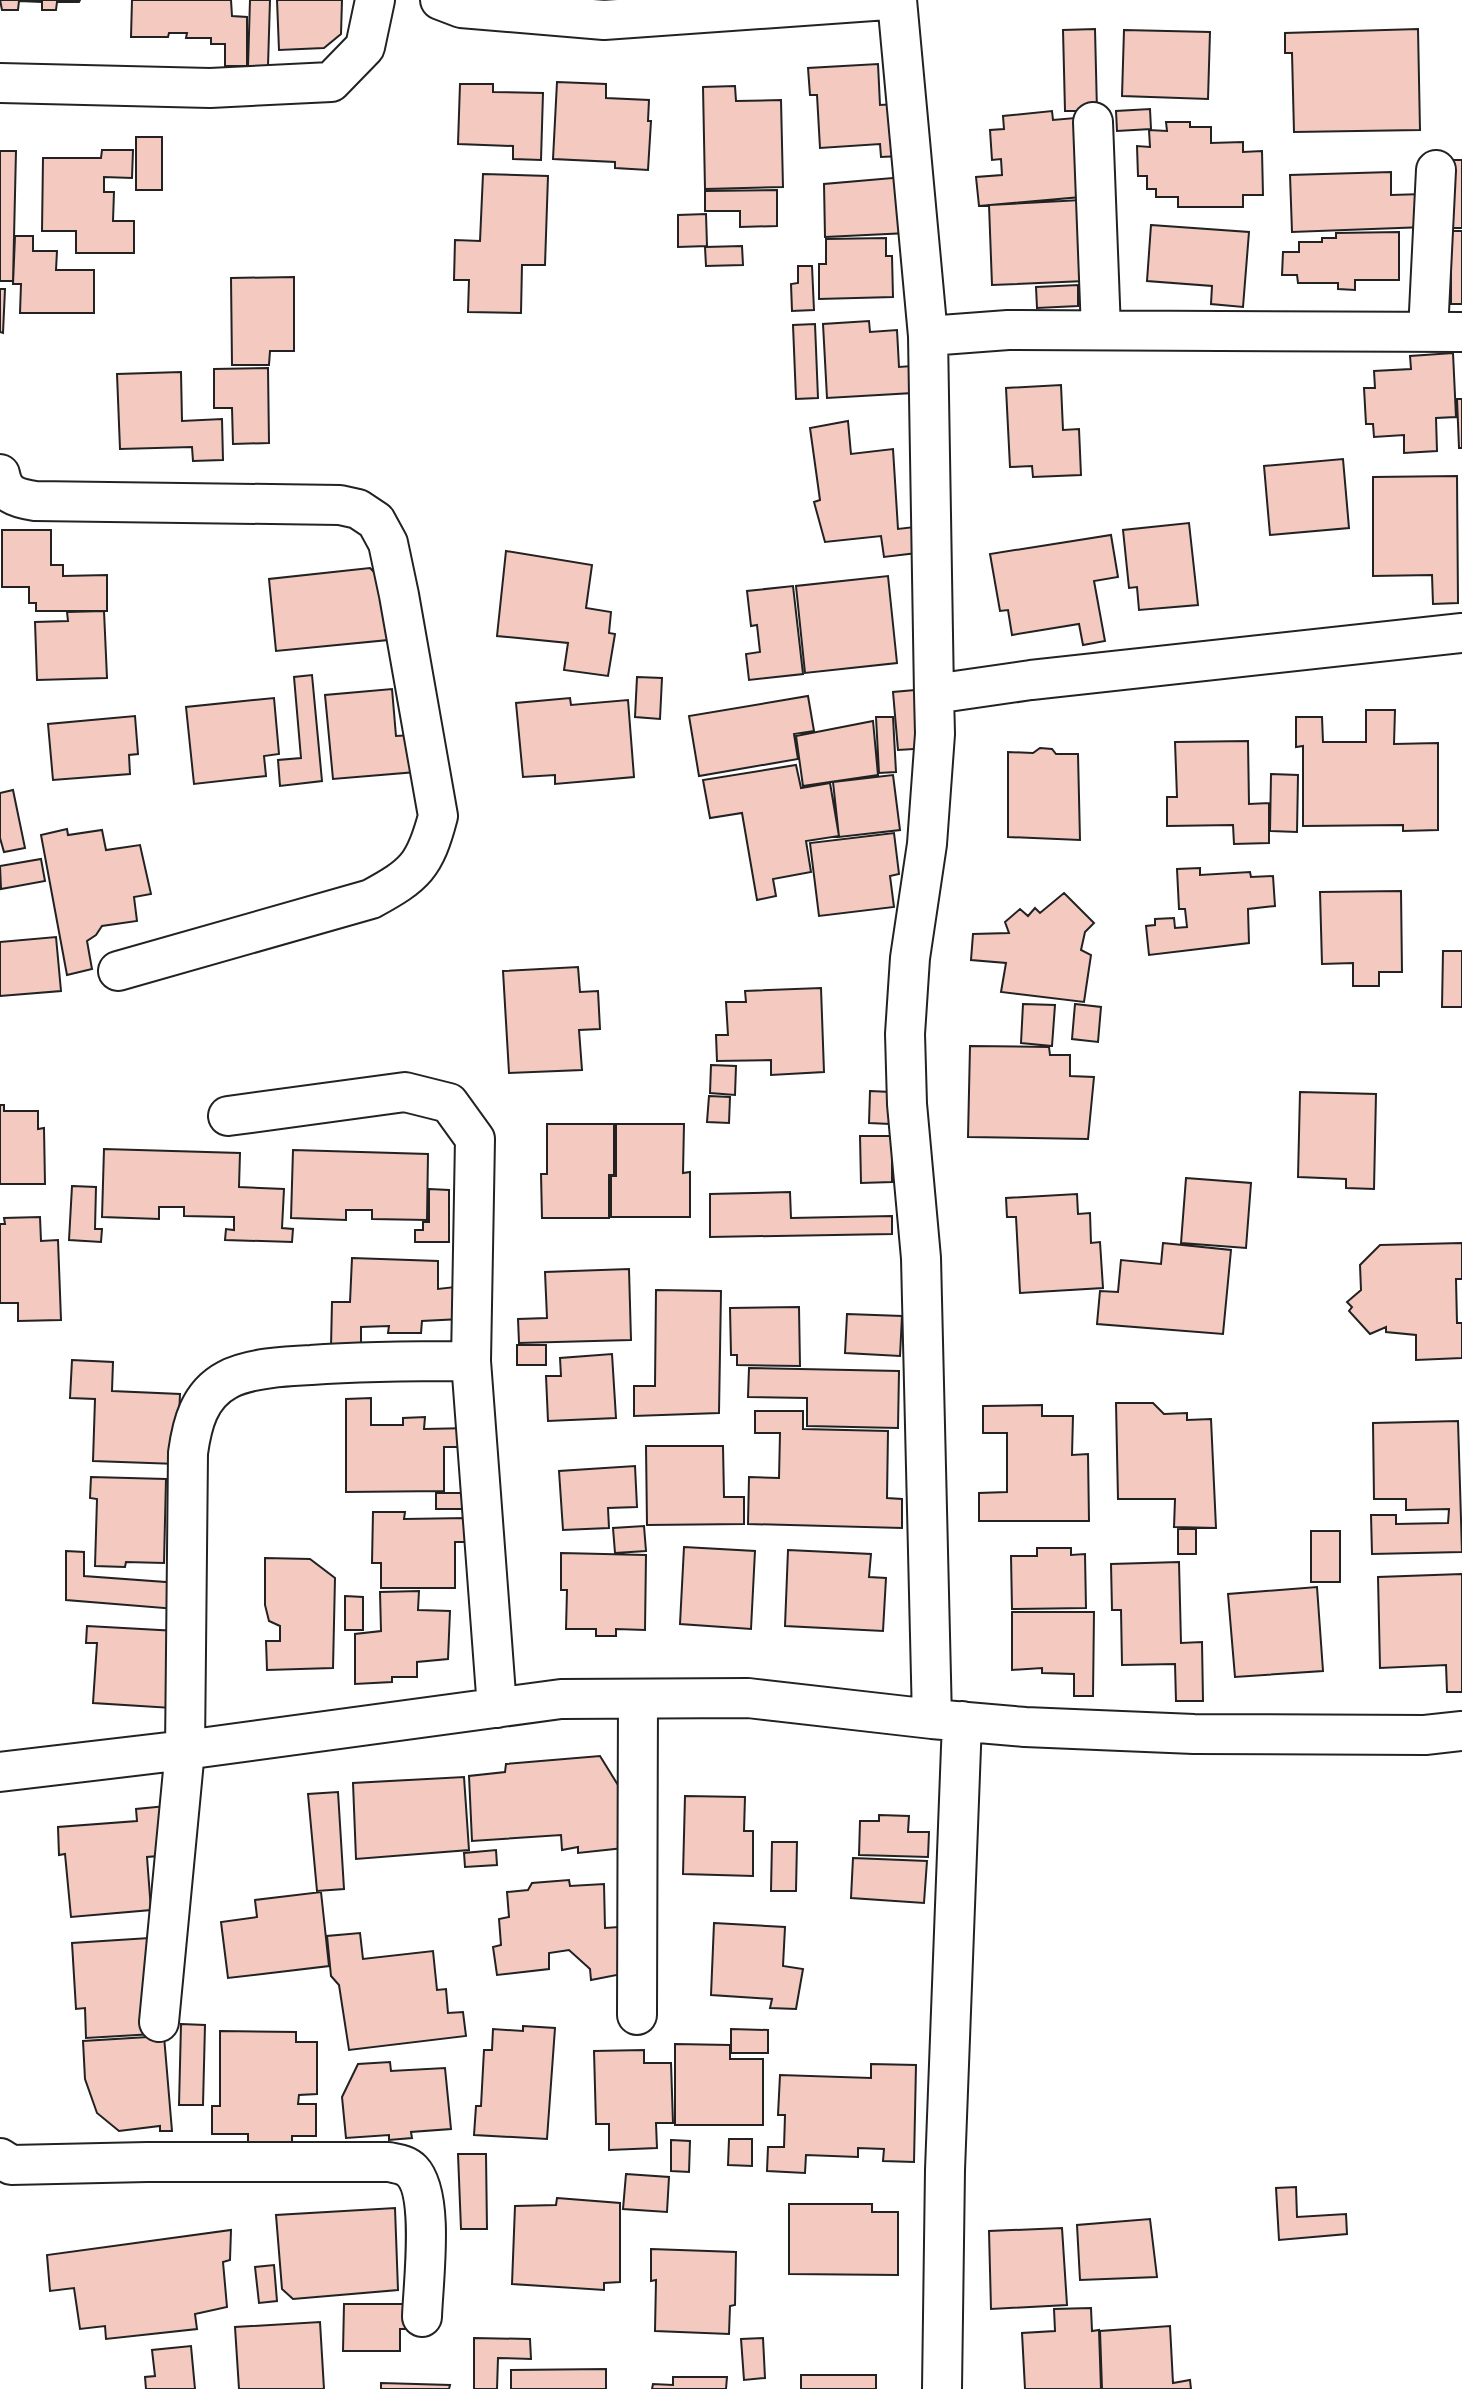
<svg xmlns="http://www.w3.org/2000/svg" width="1462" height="2389" viewBox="0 0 1462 2389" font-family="'Fira Sans Condensed',sans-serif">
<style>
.building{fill:#f3c9c0;stroke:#222;stroke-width:2}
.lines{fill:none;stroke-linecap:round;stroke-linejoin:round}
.street-casing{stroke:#222;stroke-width:42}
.street{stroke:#fff;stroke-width:38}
</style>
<rect width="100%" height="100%" fill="#fff"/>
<path class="building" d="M0,0h80l-1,2h-22l-1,8h-14v-8l-23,-1 -1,9h-16z
M132,0h99l1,16 15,1v49h-22v-22h-14v-6h-25l1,-5h-18l-1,4h-37z
M250,0h20l-2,66h-20z
M277,0h65l-1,34 -17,14 -45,2z
M1095,29l2,82h-32l-2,-81z
M1418,29l2,101 -126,2 -2,-79h-7v-20z
M1124,30l86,2 -2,67 -86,-3z
M878,64l2,41 17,-1 4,52 -20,1 -1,-13 -60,4 -3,-53h-7l-2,-27z
M557,82l49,2v14l43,2 -1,21h3l-3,49 -33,-2v-6l-62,-3z
M460,84h33v8l50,1 -2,67 -28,-1v-13l-55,-2z
M735,86l1,15 45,-1 2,87 -78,2 -2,-102z
M1150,109l1,20 -34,2 -1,-20z
M1052,111l1,9 22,-2 6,79 -102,9 -3,-29 26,-2 -1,-16 -9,1 -2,-30 14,-1 -1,-13z
M1166,122h24v5h21v16l32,-1v10l19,-1 1,44h-20v12h-65v-10h-22v-8h-9v-13h-9l-1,-30 13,1 -1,-17 18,1z
M136,137h26v53h-26z
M102,150h31l-1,28 -28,-1v15h10l-1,29h21v32h-58v-22h-34l1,-73h58z
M0,151h16l-3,130h-13z
M1451,160h11v68h-11z
M1391,172v23l33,-1 1,33 -133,5 -2,-57z
M483,174l65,2 -3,89h-23l-1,48 -53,-1 1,-32h-15l1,-40 25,1z
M904,177l4,56 -83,4 -1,-53z
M777,190v36l-37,1v-16h-35v-20z
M1081,200l4,81 -93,4 -3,-80z
M706,214l1,32 -29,1v-32z
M1151,225l98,7 -6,75 -32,-3 1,-18 -65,-5z
M1451,231h11v73h-11z
M1399,232v48h-44v10l-17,-1v-6h-40l-1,-8h-15l1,-23h16v-10h23v-4h14v-5z
M15,236h18v15h24l-1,19h38v43h-74l1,-29h-8z
M886,238v18h6l1,41 -74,2v-35h7v-25z
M742,246l1,19 -37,1 -1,-19z
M798,266h14l2,44 -22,1 -1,-27 7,-1z
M294,277v74h-24l-1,14h-37l-1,-87z
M1078,285v21l-41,2 -1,-21z
M0,289h5l-2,44 -3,-1z
M869,321l1,11 27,-2 2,37 13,-1 1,27 -86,5 -4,-74z
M815,324l3,74 -22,1 -3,-74z
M1453,353l3,64 -20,1 1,33 -33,2v-18l-30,2 -1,-13h-7l-2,-36h11l-1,-17 37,-2 -1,-13z
M268,368l1,75 -36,1 -1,-36h-18v-39z
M181,372l1,49 40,-2 1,41 -30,1 -1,-14 -72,2 -3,-75z
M1061,385l2,45 16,-1 2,46 -48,2 -1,-11 -22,1 -4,-79z
M1457,399h5v49h-3z
M848,421l3,33 42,-5 5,80 25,-3 2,26 -41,5 -3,-21 -56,6 -11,-40 6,-2 -10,-72z
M1343,459l6,69 -79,7 -6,-69z
M1457,476l1,127 -25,1 -1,-29 -59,1v-99z
M1189,523l9,82 -59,5 -2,-23 -8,1 -6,-58z
M2,530h49v35h12v11l44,-1v36h-71v-8h-7v-16h-27z
M1111,535l7,42 -24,4 11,60 -22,4 -4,-21 -67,11 -4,-25 -8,1 -10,-57z
M506,551l86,14 -6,43 25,4 -2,21 6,1 -7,42 -44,-6 4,-27 -71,-7z
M370,568l11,11 7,61 -112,11 -7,-72z
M888,576l9,87 -92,10 -9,-87z
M793,586l10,88 -54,6 -3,-26 14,-2 -3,-27 -6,1 -4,-35z
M104,611l3,67 -70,2 -2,-58 33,-1 -1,-9z
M312,675l10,106 -42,5 -2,-26 23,-2 -7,-81z
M637,677l25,1 -2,41 -25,-2z
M392,689l4,47 17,-1 3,37 -83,7 -8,-84z
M926,689l4,59 -32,2 -5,-58z
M808,696l6,35 -20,3 4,25 -99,17 -10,-60z
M274,698l5,56 -15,2 2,20 -72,8 -8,-77z
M570,698l1,7 57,-5 6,77 -79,7v-9l-32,2 -7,-74z
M1366,710h29l-1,34 44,-1v87l-35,1v-6l-100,1v-80l-7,1v-30h26l1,25h43z
M135,716l3,38 -9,1 1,19 -77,6 -5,-56z
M876,717h17l3,55 -17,1z
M873,721l5,54 -75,11 -7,-50z
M1248,741l1,63 20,-1v40l-35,1 -1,-19 -66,1v-29h10l-2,-55z
M1040,748l12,1 4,5h22l2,86 -72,-3v-85l25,1z
M796,765l5,23 29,-5 9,53 -33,5 5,31 -38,7 3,17 -19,4 -15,-87 -32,5 -7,-38z
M1271,774l27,1 -1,57 -27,-1z
M893,775l7,55 -61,7 -6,-55z
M13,790l12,58 -21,4 -4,-14v-45z
M67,829l1,6 34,-5 4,20 34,-5 11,49 -17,3 3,24 -35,5 -6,9 -9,6 5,28 -25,6 -26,-140z
M894,833l5,41 -9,2 4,31 -75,9 -9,-73z
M41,859l4,22 -44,8 -1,-23z
M1200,868v7l50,-3 1,5 22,-1 2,30 -27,3 1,34 -100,12 -3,-29 9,-1v-6l19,-1 1,10 12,-1 -2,-18h-6l-2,-40z
M1401,891l1,81h-23v14h-26v-23l-31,1 -2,-72z
M1064,893l30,30 -9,9 -4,18 10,5 -7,47 -83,-10 5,-29 -35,-3 2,-26 36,-1 -4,-11 15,-13 8,7 7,-8 5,5z
M56,937l5,54 -61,5v-54z
M1443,951h19v56h-20z
M578,967l2,25 18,-1 2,38 -21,1 3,40 -73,3 -6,-102z
M821,988l3,84 -53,3v-15l-54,1 -1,-26h12l-2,-33h20l-1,-11z
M1023,1004l32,1 -3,41 -31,-3z
M1075,1004l26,3 -3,35 -26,-3z
M970,1046l79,1 1,8h20v21l24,1 -6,62 -120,-2z
M711,1065l25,1 -1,29 -25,-2z
M870,1091l21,1 -1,32 -21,-1z
M1300,1092l76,2 -2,95 -28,-1v-9l-48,-2z
M709,1096l21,1 -1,26 -22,-1z
M0,1105h4v6h34v18l6,-1 1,56h-45z
M547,1124h67v51h-5v43h-67l-1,-44h6z
M616,1124h68l-1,49 7,-1v45h-79v-41h5z
M860,1136h32v46l-31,1z
M104,1149l136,4 -1,34 45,2 -2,39 11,1 -1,13 -67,-2 1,-11 8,1v-13l-50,-1v-9h-25v12l-57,-2z
M293,1150l135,4 -1,66 -55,-1v-9h-26v10l-55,-2z
M1186,1178l65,5 -5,65 -65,-5z
M72,1186l24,1 -1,42h7l-1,13 -32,-2z
M429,1189l20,1v52h-34v-12h8v-8h6z
M790,1192l1,26 101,-2v18l-182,3v-43z
M1077,1194l1,20 12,-1 1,30 9,-1 3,46 -83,5 -4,-76h-9l-1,-19z
M40,1217l1,24 17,-1 3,80 -43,1v-18h-18v-79h5l-1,-6z
M1163,1243l68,7 -8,84 -126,-10 3,-33 18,1 3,-32 40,4z
M1462,1243v36h-6l1,44h5v35l-46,2v-25l-30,-3v-5l-16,7 -21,-23 3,-4 -5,-5 14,-12 -1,-25 20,-20z
M352,1258l86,3v28l17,-2 6,32 -39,2 -1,12h-33l1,-7 -28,1v20h-30l1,-45h18z
M629,1269l2,71 -112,3 -1,-24 29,-1 -2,-46z
M656,1290l65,1 -2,122 -85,3v-30h21z
M799,1307l1,59 -63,-1v-10h-6l-1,-47z
M847,1314l55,2 -2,40 -55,-3z
M517,1345h29v20h-29z
M612,1354l4,64 -68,3 -2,-45h15l-1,-18z
M72,1360l41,2 -1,29 68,3 -3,70 -84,-3 2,-62 -25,-1z
M749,1368l150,3 -1,57 -91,-2v-28l-59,-1z
M371,1398v27h32v-7l22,-1 -1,12 47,-1v19h-27v44l-98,1v-93z
M1116,1403h37l11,11 23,-1v7l24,-1 5,109 -42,-1 1,-28h-57z
M1042,1405v11h31l-1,39 16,-1 1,67h-110v-28l28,-1v-59h-24v-27z
M755,1411h48v18l85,2 -1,67 15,1v29l-154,-4 1,-47 30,1 1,-45h-25z
M1458,1421l4,131 -90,2 -1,-39h25v9l52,-1 1,-14 -43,1v-11h-32l-1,-76z
M646,1446h77l1,51h20v27l-97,1z
M635,1466l2,41 -29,1 1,20 -46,2 -4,-59z
M91,1477l75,2 -2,84 -38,-1 -1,5 -30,-1 2,-67 -7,-1z
M436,1493h27l1,16h-28z
M373,1512h32l-1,7 64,-1v24h-13v46h-74v-25h-9z
M644,1526l2,25 -31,2 -2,-25z
M1178,1529h18v25h-18z
M1311,1531h29v51h-29z
M684,1547l71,4 -4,78 -71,-5z
M1037,1548h34v7l14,-1 1,54 -74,1 -1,-53h26z
M788,1550l83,4 -2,23 17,1 -3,53 -98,-5z
M66,1551l18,1v24l95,7 -3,26 -110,-9z
M561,1553l85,2 -1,75 -29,-1v7h-20v-7h-30l1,-39h-6z
M265,1558l45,1 25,19 -2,90 -66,2 -1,-29h14v-15l-11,-5 -4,-16z
M1179,1562l2,81 21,-1 1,59h-27l-1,-37 -53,1 -1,-55h-9l-1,-46z
M1462,1574v118h-15l-1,-27 -66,3 -2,-91z
M1317,1587l6,84 -88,6 -7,-83z
M419,1591l-1,19 32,1 -2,48 -31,3v15h-25v5l-37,2v-50l26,-3 -1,-39z
M345,1596l18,1v33h-18z
M1012,1612h82l-1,84h-19v-22l-32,-1v-5l-30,2z
M87,1626l90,5 -5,77 -79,-5 4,-60h-11z
M600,1756l26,42 7,49 -55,6v-6l-16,3 -1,-15 -89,6 -3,-65 36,-4 1,-8z
M464,1777l5,73 -113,9 -3,-76z
M338,1792l6,97 -27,2 -9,-97z
M685,1796l60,1 -1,34h9v45l-70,-2z
M166,1806l5,49 -24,2 4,53 -80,7 -6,-63 -6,1 -1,-28 79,-6 -1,-12z
M879,1815l30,1 -1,16h21l-1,25 -69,-2 1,-34h19z
M772,1842h25l-1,49h-25z
M496,1850l1,15 -32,2 -1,-14z
M853,1858l74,3 -3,42 -73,-5z
M569,1880l1,6 34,-2 1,44 29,-2 -12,48 -31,6 -1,-11 -21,-19 -20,3v16l-52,6 -4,-28 8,-2 -2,-26 10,-2 -2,-25 21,-2 4,-7z
M321,1892l8,74 -101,12 -7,-56 36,-5 -2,-17z
M714,1923l71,4 -2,39 20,3 -7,40 -26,-1 2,-9 -61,-4z
M360,1933l3,26 70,-8 4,39 9,-1 2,24 15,-1 3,24 -117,14 -10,-65 -8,-9 -4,-40z
M149,1938l5,96 -68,4 -1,-30 -9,1 -4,-66z
M181,2024l24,1 -2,80h-24z
M523,2026l32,2 -8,111 -73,-4 2,-29h5l3,-56h8l1,-21 30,2z
M731,2029l37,1v23h-37z
M220,2031l76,1v10h21v52l-18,1 -1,9h18v32h-24v15h-44v-17h-36v-28h8z
M164,2036l8,95h-12v-5l-41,5 -22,-18 -12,-34 -2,-38z
M675,2044l55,1v14h33v66h-88z
M644,2050v13h27l2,60h-17l1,25 -48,2v-26h-13l-2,-73z
M390,2062l1,9 54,-3 6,61 -40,3 1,6 -23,2v-5l-43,3 -4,-41 16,-33z
M871,2064l45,1 -2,97 -31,-1 1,-12 -26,-1v9l-52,-2 -1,18 -38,-2 1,-24h16l1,-32h-7l2,-40 91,3z
M729,2139h23v27l-24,-1z
M671,2140l19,1 -1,31 -18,-1z
M458,2154h28l1,75h-26z
M626,2174l43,3 -2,35 -44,-3z
M1296,2187l1,30 49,-3 1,20 -68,6 -3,-52z
M557,2198l63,5v79l-16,1v7l-92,-6 3,-78 41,-1z
M789,2204h83v8h26v63l-109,-1z
M395,2208l3,82 -105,9 -11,-10 -6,-74z
M1150,2219l7,58 -77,3 -3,-55z
M1062,2228l5,77 -76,4 -2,-78z
M231,2230l-1,30 -7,2 4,45 -32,7 2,15 -91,10 -1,-13 -25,3 -6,-41 -24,3 -3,-36z
M651,2249l85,3 -1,53 -5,1 -1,28 -74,-3 1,-51 -5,1z
M274,2265l3,36 -18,2 -4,-36z
M344,2304h76v25h-20v22h-57z
M1091,2308l1,23 7,-1 2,59h-76l-3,-56 33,-2 -1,-22z
M320,2322l4,67h-85l-4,-62z
M1170,2326l3,57 17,-3 1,9h-89l-2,-58z
M474,2338l56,1 1,20 -33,-1 -1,31h-23z
M763,2338l2,40 -21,2 -3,-41z
M191,2346l4,43h-49l-1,-12 10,-1 -3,-26z
M606,2369v20h-95v-19z
M801,2375h75v14h-75z
M673,2377h54l-1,12h-74l1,-5 20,1z
M381,2383l69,2 -1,4h-68z"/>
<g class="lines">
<defs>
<path id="street" d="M440,0l21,8 143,12 283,-20
M897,0l31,336 6,358
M0,83l210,5 121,-6 34,-35 10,-47
M1093,122l8,208
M1428,332l8,-162
M928,336l80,-6 454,2
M0,474c4,21 16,24 35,27l305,4 18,4 18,12 12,22 11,52 39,221c-13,50 -23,59 -67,83l-253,72
M228,1116l177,-24 44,11 26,36 -4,222 26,347
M932,1719l-11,-461 -14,-154 -2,-70 5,-76 17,-114 8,-110 -1,-40 97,-14 431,-47
M0,1772l185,-22 376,-51 187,-1 184,21 93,8 169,7 231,1 37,-4
M637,2015l1,-316
M159,2022l26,-272 3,-297c4,-29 11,-58 39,-73 21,-12 60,-14 84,-15 54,-4 107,-4 160,-4
M0,2158l11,7 136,-3h242c8,2 16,2 23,9 23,24 11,112 10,146
M942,2389l3,-219 17,-449"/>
</defs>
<use href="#street" class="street-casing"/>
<use href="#street" class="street"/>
</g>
</svg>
